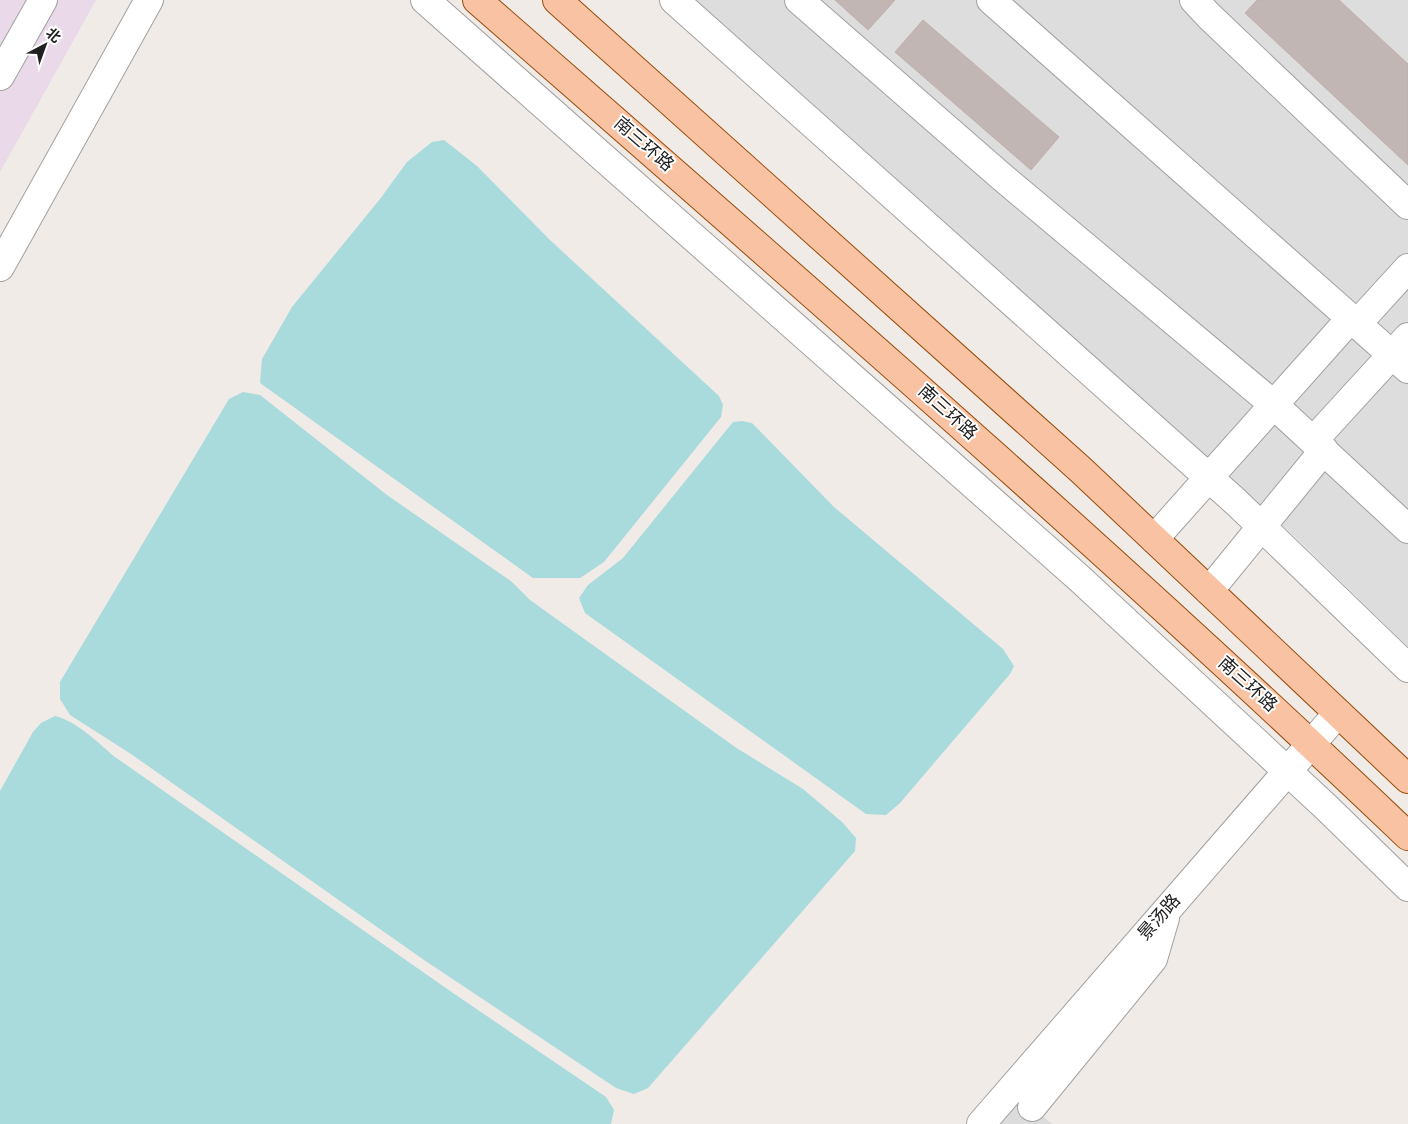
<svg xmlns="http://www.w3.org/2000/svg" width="1408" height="1124" viewBox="0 0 1408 1124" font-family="Overpass,'Noto Sans SC',sans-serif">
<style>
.residential{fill:#dedddd}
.industrial{fill:#e9d9e9}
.parking{fill:#dcdcdc}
.water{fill:#a9dadc}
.building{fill:#c1b6b3;stroke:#c1afa9}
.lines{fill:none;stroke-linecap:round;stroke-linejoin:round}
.minor-casing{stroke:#a1a1a1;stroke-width:30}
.major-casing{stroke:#964a06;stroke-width:30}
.minor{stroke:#fff;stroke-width:28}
.major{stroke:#f9c3a3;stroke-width:28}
.labels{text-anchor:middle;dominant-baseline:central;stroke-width:4;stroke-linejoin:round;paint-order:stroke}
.street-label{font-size:18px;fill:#202020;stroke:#fff}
</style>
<rect width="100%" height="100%" fill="#f0ebe7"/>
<path class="residential" d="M679,0h729v647l-118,-115 -108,-82z"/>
<path class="industrial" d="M0,0h96l-96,172z"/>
<path class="parking" d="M1019,1095l33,29h-58z"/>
<path class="water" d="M444,140l33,26 73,74 169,156 4,9 -2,12 -117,145 -24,16h-47l-273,-195 2,-24 30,-52 88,-108 27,-37 25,-20z
M243,392l17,3 127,100 125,87 18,18 205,147 68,42 39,33 14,16 -1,13 -207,237 -14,6 -18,-6 -192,-128 -293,-206 -61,-39 -10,-16v-17l169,-283z
M742,421l10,2 82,84 169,142 11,17 -4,8 -110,129 -14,12 -20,-1 -281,-201 -6,-15 9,-13 35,-27 110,-136z
M55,716c23,6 42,26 60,41l338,236 153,104 8,13 -3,14h-611v-333l33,-59 8,-9z"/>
<path class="building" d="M835,0h60l-27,30z
M1257,0h82l69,64v101l-163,-152z
M923,20l136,117 -28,33 -136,-118z"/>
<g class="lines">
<defs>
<path id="minor" d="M425,0l654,578 247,229 82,80
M674,0l562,502 172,166
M799,0l203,177 271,227 135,125
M991,0l417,369
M1194,0l15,16 199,189
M0,76l43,-76
M0,267l149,-267
M1357,324l51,-56
M1313,441l95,-104
M1154,539l197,-221
M1209,591l115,-141
M1032,1107l121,-148 12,-41
M981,1124l357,-411"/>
<path id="major" d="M477,0c314,275 629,548 931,836
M557,0l524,470 327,309"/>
</defs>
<use href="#minor" class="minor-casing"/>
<use href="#major" class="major-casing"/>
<use href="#minor" class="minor"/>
<use href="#major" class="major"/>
</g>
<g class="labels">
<g class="street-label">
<text transform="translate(643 145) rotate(41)">南三环路</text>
<text transform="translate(947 413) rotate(42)">南三环路</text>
<text transform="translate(1247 685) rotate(42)">南三环路</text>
<text transform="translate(1160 918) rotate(-49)">景汤路</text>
</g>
</g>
<g transform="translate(45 45) rotate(41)" stroke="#ffffff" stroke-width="4" paint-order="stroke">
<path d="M0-4L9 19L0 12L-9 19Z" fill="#202020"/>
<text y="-8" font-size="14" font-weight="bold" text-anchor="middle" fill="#202020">北</text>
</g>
</svg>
